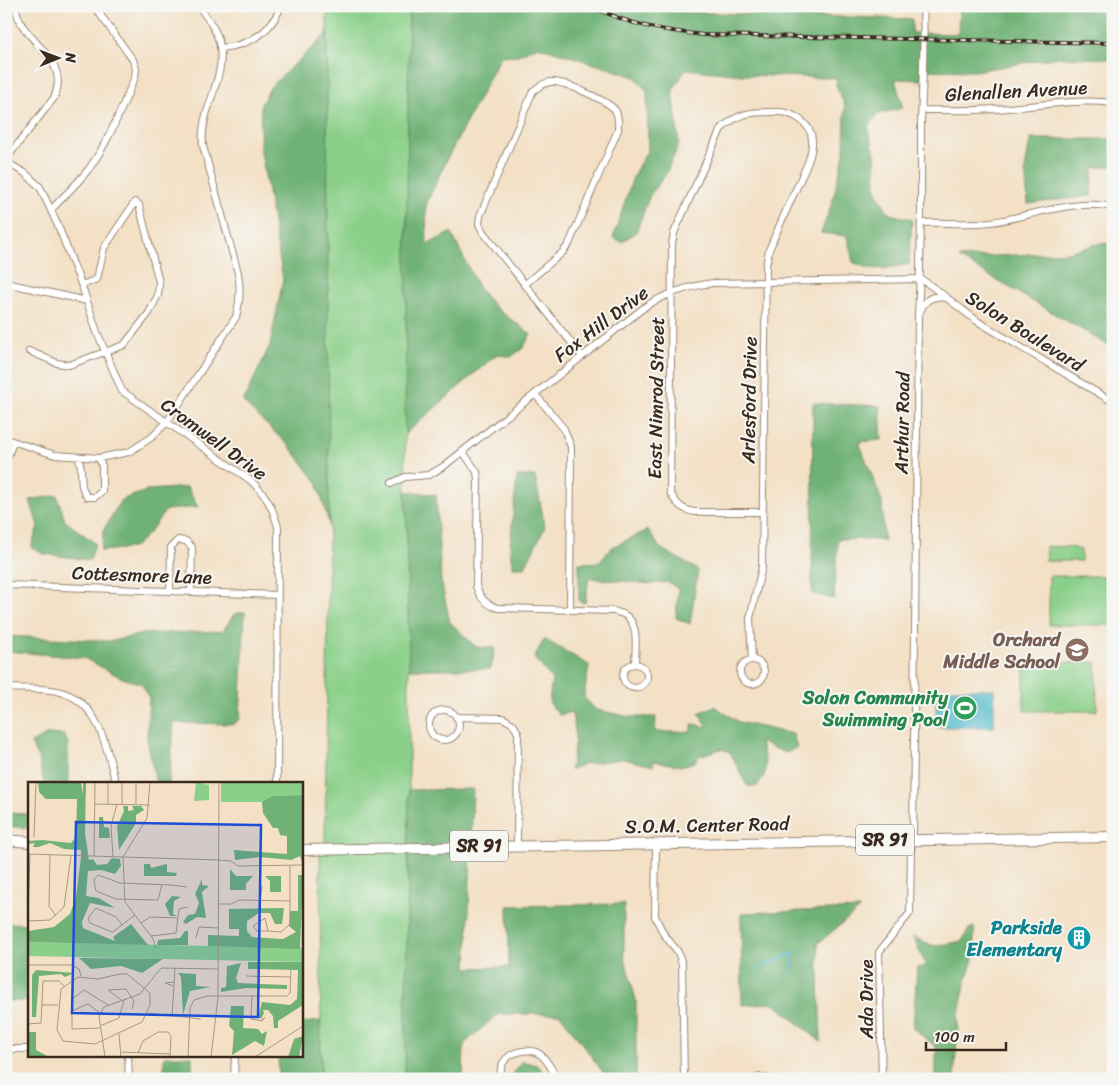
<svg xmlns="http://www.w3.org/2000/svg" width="1119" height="1085" viewBox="0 0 1119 1085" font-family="Sriracha,sans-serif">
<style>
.green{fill:#8bd08a;stroke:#637d54}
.forest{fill:#70b276;stroke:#566e4a}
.water{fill:#4eb9ca;stroke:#447274}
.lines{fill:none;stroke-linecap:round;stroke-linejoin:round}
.stream{stroke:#4eb9ca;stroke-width:2}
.street-casing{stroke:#978572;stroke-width:8}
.primary-casing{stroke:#978572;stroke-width:12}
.street{stroke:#fff;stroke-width:6}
.primary{stroke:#fff;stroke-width:10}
.rail-casing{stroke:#3b2a1e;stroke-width:4}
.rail{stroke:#f6f6f2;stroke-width:2;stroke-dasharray:5.5;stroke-linecap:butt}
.labels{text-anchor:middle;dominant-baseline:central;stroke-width:4;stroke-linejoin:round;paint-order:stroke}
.shield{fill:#f6f6f2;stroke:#73675e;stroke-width:1}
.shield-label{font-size:18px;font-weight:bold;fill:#3b2a1e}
.street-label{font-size:19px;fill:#3b2a1e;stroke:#f6f6f2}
.education-label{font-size:19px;font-weight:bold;fill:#785e54;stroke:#f6f6f2;text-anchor:end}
.leisure-label{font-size:19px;font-weight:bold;fill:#27864d;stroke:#f6f6f2;text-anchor:end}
.culture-label{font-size:19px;font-weight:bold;fill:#0d838f;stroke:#f6f6f2;text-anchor:end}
.inset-road{fill:none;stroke:#a99782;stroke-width:1}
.view{fill:#1d4ed8;fill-opacity:0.15;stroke:#1d4ed8;stroke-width:2.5}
.inset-edge{fill:none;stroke:#3b2a1e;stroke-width:2.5}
</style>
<rect width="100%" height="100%" fill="#f6f6f2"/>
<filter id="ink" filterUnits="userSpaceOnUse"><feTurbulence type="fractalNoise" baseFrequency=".02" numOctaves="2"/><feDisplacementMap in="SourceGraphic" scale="10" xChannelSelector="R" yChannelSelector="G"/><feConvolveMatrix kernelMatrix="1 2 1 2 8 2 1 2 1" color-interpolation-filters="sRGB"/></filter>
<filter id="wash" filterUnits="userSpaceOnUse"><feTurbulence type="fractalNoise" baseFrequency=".0096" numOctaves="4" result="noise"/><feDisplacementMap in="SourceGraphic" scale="20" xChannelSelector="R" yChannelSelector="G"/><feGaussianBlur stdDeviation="1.12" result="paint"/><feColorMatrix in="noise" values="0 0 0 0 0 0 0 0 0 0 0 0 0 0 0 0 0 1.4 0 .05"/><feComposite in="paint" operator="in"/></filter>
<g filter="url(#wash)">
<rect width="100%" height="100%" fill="#f3e0c5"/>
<path class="green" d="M327,6h82l-4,428 4,235v121l-4,289h-84l-1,-230h5v-11l4,-314z
M1046,546l24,1 11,3v11h-36z
M1049,576h64v49h-64z
M1096,662l1,49h-73v-48z"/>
<path class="forest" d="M409,6h255l16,6 232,7v14l46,1 1,-28h154v53l-54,-2 -84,14 -52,-1v10l-28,-1 8,29 -25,6 -10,13 7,27 1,36 13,24 23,5 -3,45c-23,4 -34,9 -56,-2l-6,-26 -26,-3 11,-30 12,-50 1,-47 -9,-21 1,-7 -95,-3 -56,-6 -13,21 6,54 -13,30 -16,21 -14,37 -14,10 -9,-4 21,-64 14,-25 -1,-58 -12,-14 -97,-31 -20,9 -17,1 -57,109 -18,40 1,40 24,-13 28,57 18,20 34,25 -8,14 -12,9 -14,-3 -92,80z
M327,34l2,490 -12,-42 -28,-36 -46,-44 27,-57 13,-66 -23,-133 1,-42 10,-18z
M1030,139h83v27l-19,2 -3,28 -63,8 -3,-34z
M1101,243l12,1v104l-154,-90 110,-6z
M813,403l67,3 2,34 -23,2 23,59 2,39 -46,-1 -4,60 -22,-5z
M517,476h18l10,51 -20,40h-13l-2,-21z
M187,487l11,20 -32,3 -17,23 -16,15 -32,3 3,-22 17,-29 28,-10z
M406,491l30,4 5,86 9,41 26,25 19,1 -4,21h-82z
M57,495l8,26 30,22 -5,17 -46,-6 -13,-6 7,-22 -8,-26z
M648,530l12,18 38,22 -8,54 -14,-6 2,-29 -10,-7 -17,2 -62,-6 -4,25 -6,-2v-38l21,-1 12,-15z
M245,612l-5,107 -6,5 -60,-1 -5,61h-13l-9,-45 2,-41 -7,-14 -20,-6 -38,-20 -78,-7v-15l107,5 28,-7 82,-3 11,-17z
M544,639l45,26 -5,32 12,13 35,7h25l-1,15h35l3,-8 15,3 -9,-14 15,-7 25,16 54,12 4,13 -12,6 -25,-11c5,19 11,28 -3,44h-10l-17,-34 -9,-3 -22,7 -4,6 -14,4 -27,-5 -1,5 -30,-7 -38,5 -15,6c4,-20 8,-39 1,-58l-12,3 -10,-13 3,-23 -18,-21z
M48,734l16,1 4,8v41h-24l-5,-23 -8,-18z
M473,789l-6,179 42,-1 -1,-61 116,-2v51l12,45v79h-28l-48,-65h-62l-34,30 -1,35h-58l4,-289z
M6,813l23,1v14l-23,-2z
M860,909l-42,34 3,99 -47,-39 -32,2 -1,-92z
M6,923l23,1v77h-23z
M974,927v29l-8,25 -7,32 -5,66h-18v-32l-23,-19 4,-60 9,-2 -13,-29 21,9 28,-5 7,-12z
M320,1021l1,58h-42l-1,-23h23v-33z
M164,1056h28v23h-28z
M522,1061l14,4 7,6 -1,8h-30v-5z"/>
<path class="water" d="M936,689h58v38h-58z"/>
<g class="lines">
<path class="stream" d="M757,969l38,-17
M792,970l2,-18"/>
</g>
</g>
<g filter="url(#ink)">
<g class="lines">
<defs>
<path id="street" d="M220,48c28,-2 50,-14 61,-42
M922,110c24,0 48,1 72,-1 40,-2 78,-11 119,-6
M6,159l48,-61c19,-42 -37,-57 -38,-92
M6,162l19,11 15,14 19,41 24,61 14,43 25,59 128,89c16,15 22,25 28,47l-1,257
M51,210c12,-13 26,-26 37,-40 21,-28 33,-61 47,-93l1,-8 -3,-9 -39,-54
M921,223c22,-1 47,2 70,-1 39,-5 82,-24 122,-15
M921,279l13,9 43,33 136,81
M6,283l81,18
M524,285l39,-33 6,-8 49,-114c0,-7 1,-14 -3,-20 -7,-9 -53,-30 -65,-28 -6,1 -12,5 -17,9l-53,125 -1,8 4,8 99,124
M920,312c4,-11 11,-18 24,-14
M29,351l28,12 12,2 55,-20 25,-32 9,-18 1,-13 -20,-77 -4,-3 -31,46 -7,31 -15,6
M535,394l29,35 7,18 -1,163
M6,439l49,16 44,3 30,-6 23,-15 15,-15 69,-105c4,-15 5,-28 2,-44l-35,-127c-1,-10 0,-20 3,-31 8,-28 24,-56 8,-86 -4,-8 -10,-15 -15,-23
M463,452l14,20 1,8 -2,106c4,12 10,19 22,22l115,3c3,1 9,2 12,4 15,9 10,34 10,49
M78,457c7,15 -1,27 9,40h8l7,-6v-25l-3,-8
M6,461l7,-19
M392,483l13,-6 24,-2 15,-9 202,-160c21,-13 43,-20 67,-23l208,-4
M6,585l271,10
M170,591l1,-44 7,-7 8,1 6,6 -1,45
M752,660l-2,-42 12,-51 4,-301 3,-16c9,-21 18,-42 28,-63 6,-14 16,-31 15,-47 0,-16 -20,-29 -35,-28 -24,0 -37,-1 -56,17l-47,104 -2,11 -2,248c6,12 12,18 25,20h68
M740 672a12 12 0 1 1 24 0a12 12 0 1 1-24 0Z
M623 676a12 12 0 1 1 24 0a12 12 0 1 1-24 0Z
M6,688c17,1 35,0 51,3 43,9 49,57 59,93
M429 725a15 15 0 1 1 30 0a15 15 0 1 1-30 0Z
M456,717l47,1 10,6 5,9 -1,112
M656,844l-1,72 8,17 15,19 4,12 2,115
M6,1049h23
M128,1056l1,23
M234,1079l1,-23
M500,1079c0,-5 1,-12 3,-16 7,-12 28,-17 39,-7 6,5 11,16 16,23
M755,1079l4,-2 8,2
M882,1079l-3,-127 31,-39 1,-65 2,-8 5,-525c4,-63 3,-127 3,-190 1,-40 4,-79 2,-119"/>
<path id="primary" d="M6,840l23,2
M301,850l812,-13"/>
</defs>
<use href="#street" class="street-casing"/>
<use href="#primary" class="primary-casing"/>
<use href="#street" class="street"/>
<use href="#primary" class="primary"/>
<defs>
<path id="rail" d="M592,6c35,19 73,25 112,29l409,8"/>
</defs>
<use href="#rail" class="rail-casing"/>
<use href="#rail" class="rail"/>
</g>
</g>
<defs>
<symbol id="school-disc" viewBox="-11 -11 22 22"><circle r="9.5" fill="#8d6e63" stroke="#f6f6f2"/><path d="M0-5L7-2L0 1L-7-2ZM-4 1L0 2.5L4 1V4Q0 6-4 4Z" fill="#fff"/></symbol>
<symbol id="stadium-disc" viewBox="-11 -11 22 22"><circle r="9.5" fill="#2e9e5b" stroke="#f6f6f2"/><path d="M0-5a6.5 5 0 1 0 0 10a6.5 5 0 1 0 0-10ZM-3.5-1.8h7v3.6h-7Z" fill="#fff"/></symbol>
<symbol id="building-disc" viewBox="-11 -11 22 22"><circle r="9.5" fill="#0f9aa8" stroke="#f6f6f2"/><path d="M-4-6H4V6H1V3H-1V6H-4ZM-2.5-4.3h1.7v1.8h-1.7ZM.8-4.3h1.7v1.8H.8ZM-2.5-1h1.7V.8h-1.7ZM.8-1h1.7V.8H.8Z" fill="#fff"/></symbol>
</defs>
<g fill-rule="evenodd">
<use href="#school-disc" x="1063" y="636" width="28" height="28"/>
<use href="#stadium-disc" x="951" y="694" width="28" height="28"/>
<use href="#building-disc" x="1065" y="924" width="28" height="28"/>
</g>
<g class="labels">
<g class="shield">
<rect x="856" y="824.5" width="58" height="31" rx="4"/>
<rect x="450" y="830.5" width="58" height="31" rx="4"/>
</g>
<g class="shield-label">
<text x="885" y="840">SR 91</text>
<text x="479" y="846">SR 91</text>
</g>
<g class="street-label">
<text transform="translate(1016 91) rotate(-3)">Glenallen Avenue</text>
<text transform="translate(601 324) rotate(-37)">Fox Hill Drive</text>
<text transform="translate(1025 331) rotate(32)">Solon Boulevard</text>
<text transform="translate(656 398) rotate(-89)">East Nimrod Street</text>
<text transform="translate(749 400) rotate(-89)">Arlesford Drive</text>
<text transform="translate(902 423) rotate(-89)">Arthur Road</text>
<text transform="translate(214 439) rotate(36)">Cromwell Drive</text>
<text transform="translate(142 575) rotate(2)">Cottesmore Lane</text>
<text transform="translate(707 825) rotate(-1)">S.O.M. Center Road</text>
<text transform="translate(866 999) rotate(-90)">Ada Drive</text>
</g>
<g class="education-label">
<text x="1060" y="639">Orchard<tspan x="1060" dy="22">Middle School</tspan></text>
</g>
<g class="leisure-label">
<text x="948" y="697">Solon Community<tspan x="948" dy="22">Swimming Pool</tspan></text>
</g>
<g class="culture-label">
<text x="1062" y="927">Parkside<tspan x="1062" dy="22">Elementary</tspan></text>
</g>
</g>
<g transform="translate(28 782)">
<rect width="275" height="275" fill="#f3e0c5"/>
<path d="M168,0l13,3v15l-15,1zM193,0h82v13l-31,1 -7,6h-44zM0,160l275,6v14l-275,-6z" fill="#8bd08a"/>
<path d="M10,0h43l2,13v-13h3l-1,51 4,27 4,-1 4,6 10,-1 5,-6 8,1 1,7 -6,8 -14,-4 -13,1 -2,25 13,2 16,10 -25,-5 -8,19 1,6 32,13 -2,-4 18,-13 17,21 -120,-3v-11l26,-4 16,-13 6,-17 5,-40v-7l-17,-1 -14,-6 -12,4h-5l2,-4 -7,1v-3l14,-1 29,3 5,-6 1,-38h-31l-7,-7zM275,13v69l-3,-8 -9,4 -31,-3 -25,3 -1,-10 53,4v-18l-7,-1 -2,-7h-5l-10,-15 -1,-11 10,-6zM95,24h5v5l6,-1 -2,-4h9l3,4 -8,5v8l-17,27 -2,-24 7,-15zM71,35h4l1,10 5,1 1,10h-11zM116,82h6l1,4 16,-4v8l10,1 -1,3h-32zM202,87l6,7h17l-7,8v6h-16zM270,93h5l-3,74 -92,-3v-11l31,1v-7h-10v-20l55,-1 -2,16h-7l-5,-11h-11l-12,8v10l5,6 31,2 13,-7 -7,-6 1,-15h8zM237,94h16v16h-11v-11zM174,97v6l7,1 -7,6 4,26 -9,-1 -11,7 -3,-2 5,-7 7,-1 4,-11 -4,-9zM144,114l9,1 -7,4 -1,13 4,2h-7l-5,-12zM157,149h3v14h-31l1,-5 22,-2zM51,176l84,1 -21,14 -21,-7 -30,3zM220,180h55v43l-25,16v7h-4l-1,-12 -5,-6h-5l1,3 -3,6 -3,-2 4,-15 28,3 7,-6 1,-29 -50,-1zM213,181l-5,15 2,5 49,2v4l-41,-1 -25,4v-4l5,-1 1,-21zM8,188l38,3 -9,4 -4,-3 -22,2 -3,41h-4v-42zM150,191l18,1v12l15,1 -21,4 -7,24 -2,-38zM203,224h13l-1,22 15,1 4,5 5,-3 -3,15 -9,-5 -23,14 2,-24 -5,-5zM0,250h8v18l13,7h-21zM275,254l-4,21h-11l6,-18z" fill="#70b276"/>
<path class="inset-road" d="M80,0v22M108,0v22M67,22l55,1M94,22v-22M6,55l2,-55M0,72l191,6 12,1 7,5 65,-1M22,73l-1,51 7,10M66,74l1,-74M85,75l-2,-31 6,-22M95,75l2,45 28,37 3,9M95,75l24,-39 3,-36M134,103l-4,15 -42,-1 -20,-8 -2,-11 4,-5 22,8 51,2 16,2M232,118l2,-13 -2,-2v3M190,122h13l8,-4 51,1M0,136l2,-64M0,139l22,-1 14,-13 7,-51M113,141l9,-6 28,1M94,143l-6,-8 -20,-9 -8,10 2,5 22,9h1l9,-7 13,-10M240,149l-3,-13 -12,8 4,5h11l13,1 9,-8v-58M123,154l25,-3 3,-24 9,-2M168,156l3,-11 19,1M0,183h44l7,4 2,7M92,192h7l23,19v12l-8,17 -47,22 -32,-3 -6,-11 4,-41 17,-12 20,2zM218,194l44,1M145,204l-8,-3 9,-1M224,213l-1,24 11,2 3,-4 -3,3M93,218l-13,-10 18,-1 8,12 -2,8M14,223h16M44,229l16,-7 12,9M120,231l53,6M144,235l3,-49M0,242l13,-1 2,-42h16l5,5M72,244l19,-8 5,-18M72,246l-28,1v-30l12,-9 24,15M91,252l2,23M94,270l48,2M110,271l5,-12 15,-9h10l3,4 -1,21M77,275l-6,-41 5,-9 36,-13 21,-26 57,1M160,275l2,-49 4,-8 13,-4h80l3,-3 1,-24M183,275l7,-60 1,-215M227,275l48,-31"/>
<path class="view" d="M48,40l185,3 -3,192 -186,-4z"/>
<rect width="275" height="275" class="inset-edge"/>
</g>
<rect width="1119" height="1085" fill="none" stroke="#f6f6f2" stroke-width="25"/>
<g transform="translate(58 58) rotate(89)" stroke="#f6f6f2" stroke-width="4" paint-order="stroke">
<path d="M0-4L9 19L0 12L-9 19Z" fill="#3b2a1e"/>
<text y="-8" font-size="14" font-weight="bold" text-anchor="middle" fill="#3b2a1e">N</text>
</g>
<path d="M926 1042v8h80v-8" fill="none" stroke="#3b2a1e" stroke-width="2.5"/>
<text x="934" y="1042" font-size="15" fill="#3b2a1e" stroke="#f6f6f2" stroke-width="4" paint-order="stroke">100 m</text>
</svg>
